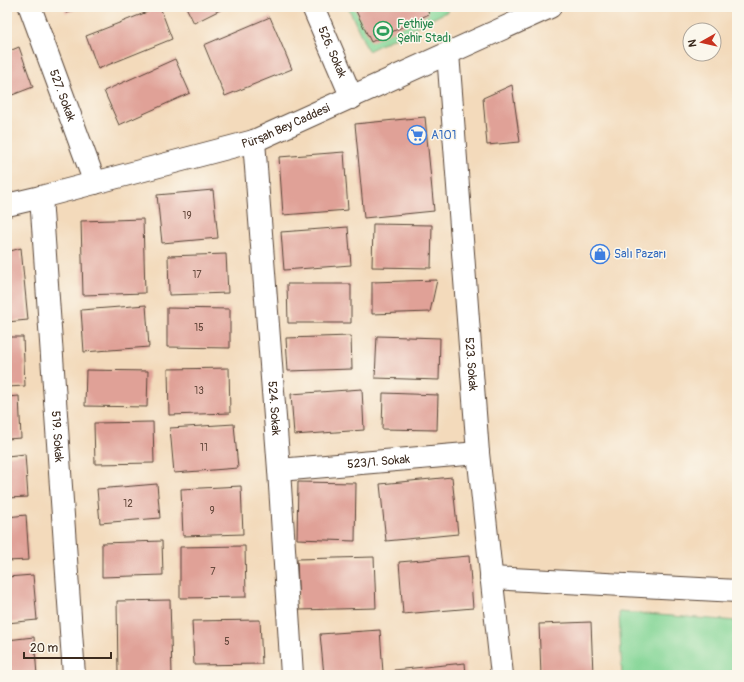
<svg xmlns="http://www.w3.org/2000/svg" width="744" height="682" viewBox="0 0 744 682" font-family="Pangolin,sans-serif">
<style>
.green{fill:#85d697;stroke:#60805a}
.building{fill:#e0a197}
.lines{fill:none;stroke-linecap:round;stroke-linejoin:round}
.street-casing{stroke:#574436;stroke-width:24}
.secondary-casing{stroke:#574436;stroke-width:24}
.street{stroke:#fff;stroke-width:22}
.secondary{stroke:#fff;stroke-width:22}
.labels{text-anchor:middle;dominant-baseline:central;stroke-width:3;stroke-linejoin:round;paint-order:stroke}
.number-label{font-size:10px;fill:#64483c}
.leisure-label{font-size:12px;fill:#27864d;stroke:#fbf7ec;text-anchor:start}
.street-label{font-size:12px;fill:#3b2a1e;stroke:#fbf7ec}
.shop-label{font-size:12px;fill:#366cbe;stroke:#fbf7ec;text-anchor:start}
</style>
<rect width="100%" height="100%" fill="#fbf7ec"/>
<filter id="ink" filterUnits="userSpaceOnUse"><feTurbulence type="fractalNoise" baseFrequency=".025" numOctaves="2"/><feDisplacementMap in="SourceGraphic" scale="8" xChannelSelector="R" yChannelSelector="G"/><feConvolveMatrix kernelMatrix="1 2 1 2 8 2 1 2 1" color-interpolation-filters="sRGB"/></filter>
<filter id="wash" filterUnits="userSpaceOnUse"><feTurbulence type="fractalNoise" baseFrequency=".012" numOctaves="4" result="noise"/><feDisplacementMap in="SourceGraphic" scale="16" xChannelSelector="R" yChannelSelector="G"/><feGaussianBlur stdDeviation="0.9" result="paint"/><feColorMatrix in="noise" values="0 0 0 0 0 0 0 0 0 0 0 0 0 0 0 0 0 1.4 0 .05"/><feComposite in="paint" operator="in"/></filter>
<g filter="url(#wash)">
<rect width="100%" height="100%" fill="#f3dabb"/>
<path class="green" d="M348,7h99l1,4 -80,40z
M619,612l118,9v54h-115z"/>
<g id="blocks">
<path class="building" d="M64,7h19l-17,6z
M160,7l12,32 -74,30 -12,-33z
M186,7h40l-32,16z
M354,7h72l3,7 -58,28z
M270,17l22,52 -67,27 -21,-51z
M19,47l14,40 -26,10v-45z
M175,59l15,34 -71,32 -15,-34z
M512,85l8,57 -33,3 -4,-47z
M425,117l9,94 -70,7 -9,-94z
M344,152l4,58 -65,5 -4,-58z
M213,190l5,48 -56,5 -5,-48z
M143,219l2,74 -62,2 -2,-74z
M373,224l59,1 -1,43 -59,-1z
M348,227l3,38 -67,5 -3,-38z
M21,248l7,72 -21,2v-70z
M226,254l2,39 -59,2 -1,-39z
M437,280l-7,32 -58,2v-32z
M287,284h64v39h-63z
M146,305l3,42 -65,5 -3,-42z
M167,308l63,1v39l-63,-1z
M351,336l1,33 -64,2 -2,-33z
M377,336l63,2 -1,42 -64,-2z
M7,337h16l2,49 -18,1z
M229,368l1,45 -61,2 -1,-46z
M86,370l62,1 -1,36 -62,-1z
M362,389l2,41 -70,5 -3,-41z
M383,393l55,2 -1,35 -55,-1z
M19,396l2,42 -14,1v-42z
M153,422l1,41 -59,1 -1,-41z
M234,424l4,44 -64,5 -4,-45z
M25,454l3,43 -21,1v-42z
M452,477l6,57 -72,7 -6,-57z
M298,482l58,1 -1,58 -58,-2z
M157,484l3,34 -60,5 -3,-34z
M241,486l2,48 -60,2 -2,-47z
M26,515l3,45 -22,1v-44z
M162,541l1,34 -61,2v-34z
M245,546l1,51 -66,1v-51z
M469,556l4,52 -70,6 -4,-52z
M374,557l2,51 -77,2 -2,-51z
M33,575l4,45 -30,3v-46z
M170,600l2,75h-54l-1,-74z
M260,620l2,44 -68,1 -2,-44z
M591,622l2,53h-52l-2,-51z
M380,630l3,43 -21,2h-38l-4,-41z
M34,637l3,38h-30v-35z
M465,663l1,12h-71l-1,-5z"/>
</g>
</g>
<g filter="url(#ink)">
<use href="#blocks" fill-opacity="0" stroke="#574436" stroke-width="1"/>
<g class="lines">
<defs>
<g id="street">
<path id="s1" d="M30,7l65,176"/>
<path id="s2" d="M313,7l39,91"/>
<path id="s3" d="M448,53l30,400 24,222"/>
<path id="s4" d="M254,141l25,329 13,205"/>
<path id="s5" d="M41,197l33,478"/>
<path id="s6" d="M279,470l199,-17"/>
<path d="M491,578l246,13"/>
</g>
<g id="secondary">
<path id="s7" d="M7,205l34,-8 213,-56 296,-134"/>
</g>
</defs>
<use href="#street" class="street-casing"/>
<use href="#secondary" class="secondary-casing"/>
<use href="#street" class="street"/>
<use href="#secondary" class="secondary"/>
</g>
</g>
<defs>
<symbol id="stadium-ring" viewBox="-11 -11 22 22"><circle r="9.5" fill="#fbf7ec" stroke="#2e9e5b" stroke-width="1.5"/><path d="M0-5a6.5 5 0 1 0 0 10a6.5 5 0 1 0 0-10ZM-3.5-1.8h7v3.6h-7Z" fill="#2e9e5b"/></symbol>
<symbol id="supermarket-ring" viewBox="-11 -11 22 22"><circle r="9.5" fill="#fbf7ec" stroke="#3f7fe0" stroke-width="1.5"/><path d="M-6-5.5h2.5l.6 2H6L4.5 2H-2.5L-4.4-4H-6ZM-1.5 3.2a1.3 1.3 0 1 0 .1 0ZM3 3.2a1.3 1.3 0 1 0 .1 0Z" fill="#3f7fe0"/></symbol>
<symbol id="shop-ring" viewBox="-11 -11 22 22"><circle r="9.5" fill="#fbf7ec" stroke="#3f7fe0" stroke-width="1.5"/><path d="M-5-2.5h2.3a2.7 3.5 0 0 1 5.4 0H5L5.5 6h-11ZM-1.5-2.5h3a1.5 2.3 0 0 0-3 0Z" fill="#3f7fe0"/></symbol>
</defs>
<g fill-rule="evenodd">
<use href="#stadium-ring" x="372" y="20" width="22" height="22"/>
<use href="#supermarket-ring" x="406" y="124" width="22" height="22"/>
<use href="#shop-ring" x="589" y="243" width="22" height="22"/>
</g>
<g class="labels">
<g class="number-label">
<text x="187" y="216">19</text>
<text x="197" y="275">17</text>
<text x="199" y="328">15</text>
<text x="199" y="391">13</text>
<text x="204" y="448">11</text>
<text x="128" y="504">12</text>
<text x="212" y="511">9</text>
<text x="213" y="572">7</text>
<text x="227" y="642">5</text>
</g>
<g class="leisure-label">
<text x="397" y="24">Fethiye<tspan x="397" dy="14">Şehir Stadı</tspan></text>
</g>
<g class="street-label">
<text stroke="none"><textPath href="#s2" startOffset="49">526. Sokak</textPath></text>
<text stroke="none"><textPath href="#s1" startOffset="94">527. Sokak</textPath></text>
<text stroke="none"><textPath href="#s7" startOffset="290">Pürşah Bey Caddesi</textPath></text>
<text stroke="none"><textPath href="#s3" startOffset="312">523. Sokak</textPath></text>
<text stroke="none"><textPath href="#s4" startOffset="268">524. Sokak</textPath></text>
<text stroke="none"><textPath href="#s5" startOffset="240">519. Sokak</textPath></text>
<text stroke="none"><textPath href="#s6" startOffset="100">523/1. Sokak</textPath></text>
</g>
<g class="shop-label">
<text x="431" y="135">A101</text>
<text x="614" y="254">Salı Pazarı</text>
</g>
</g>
<rect width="744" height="682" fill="none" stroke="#fbf7ec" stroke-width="24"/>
<g transform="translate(702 42) rotate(262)"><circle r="19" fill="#fbf7ec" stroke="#aea59a"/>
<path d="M0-3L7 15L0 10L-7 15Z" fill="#c8321e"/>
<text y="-6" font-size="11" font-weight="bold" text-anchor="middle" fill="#3b2a1e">N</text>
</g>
<path d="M24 652v6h87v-6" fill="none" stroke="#3b2a1e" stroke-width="2"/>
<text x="30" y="652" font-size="12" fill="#3b2a1e" stroke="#fbf7ec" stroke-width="3" paint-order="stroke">20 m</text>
</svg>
